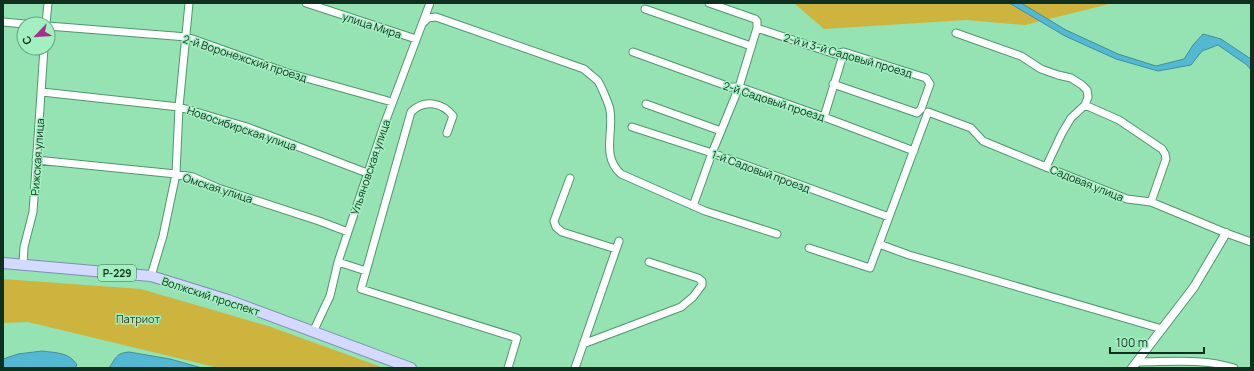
<svg xmlns="http://www.w3.org/2000/svg" width="1254" height="371" viewBox="0 0 1254 371" font-family="Manrope,sans-serif">
<style>
.green{fill:#cdb43e}
.water{fill:#55b8d2;stroke:#408f9c}
.lines{fill:none;stroke-linecap:round;stroke-linejoin:round}
.minor-casing{stroke:#4c986e;stroke-width:9}
.tertiary-casing{stroke:#4c986e;stroke-width:10}
.primary-casing{stroke:#7d8eb1;stroke-width:12}
.minor{stroke:#fff;stroke-width:7}
.tertiary{stroke:#fff;stroke-width:8}
.primary{stroke:#d4daff;stroke-width:10}
.labels{text-anchor:middle;dominant-baseline:central;stroke-width:3;stroke-linejoin:round;paint-order:stroke}
.shield{fill:#a2efc0;stroke:#3c694f;stroke-width:1}
.shield-label{font-size:10px;font-weight:bold;fill:#10301f}
.street-label{font-size:11px;fill:#10301f;stroke:#a2efc0}
.park-label{font-size:11px;fill:#38331b;stroke:#a2efc0}
</style>
<rect width="100%" height="100%" fill="#95e2b3"/>
<path class="green" d="M794,3h319l-88,22 -59,-5 -142,9z
M3,279l138,10 130,38 113,41h-165l-191,-46 -25,1z"/>
<path class="water" d="M1006,3h15l45,27 52,24 38,12 28,-7 9,-14 10,-11 18,5 30,20v11l-4,-5 -29,-20 -16,6 -11,14 -33,6 -42,-12 -51,-23 -54,-32z
M42,351c14,2 27,1 35,14l-2,3h-72v-9l15,-5z
M129,352l41,7 32,9h-93c7,-10 7,-15 20,-16z"/>
<g class="lines">
<defs>
<path id="minor" d="M306,3l110,36
M645,9l106,37
M3,22l22,2
M46,24l2,-21
M422,24l6,-6 8,-1 148,52c4,4 10,8 14,12 3,5 11,23 12,29 4,22 -9,46 11,64l84,37 72,23
M48,26l139,11 101,36 104,29
M757,28l78,26 9,-2 82,26 4,6 -9,25 -4,4 -84,-29
M956,33l65,23 20,13 17,6 13,3 11,7 5,5 1,7 -3,8 -14,13 -9,15 -16,34
M633,52l97,35h9l85,30 90,34
M42,92l137,15 68,20 120,46
M646,104l75,27
M1085,105l34,15 43,29 3,5 1,5 -15,43
M824,117l20,-65
M632,127l80,26 177,64
M447,133l6,-17c-11,-14 -29,-17 -42,-4l-50,177 156,49 -9,30
M36,160l140,14 17,3 25,11 101,33 29,11
M570,178l-16,43 2,6 6,5 54,17
M693,206l19,-53 27,-66 18,-59v-7l-2,-2 -46,-16
M879,244l30,11 253,74
M809,248l61,20 58,-156 43,16 12,13 63,26 81,32 24,3 75,31 25,9
M338,262l28,9
M23,264l1,-17 9,-35 11,-164
M151,276l12,-40 13,-62 3,-67 10,-104
M313,332l17,-36 8,-34 10,-30 36,-107 46,-122
M583,344l98,-37 12,-10 9,-12v-4l-4,-3 -49,-16
M1137,362c32,0 66,-4 97,6
M575,368l44,-127"/>
<path id="tertiary" d="M1132,368l62,-81 32,-54"/>
<path id="primary" d="M3,263l148,13 77,24 183,68"/>
</defs>
<use href="#minor" class="minor-casing"/>
<use href="#tertiary" class="tertiary-casing"/>
<use href="#primary" class="primary-casing"/>
<use href="#minor" class="minor"/>
<use href="#tertiary" class="tertiary"/>
<use href="#primary" class="primary"/>
</g>
<g class="labels">
<rect class="shield" x="98" y="265" width="38" height="16" rx="3"/>
<g class="shield-label">
<text x="117" y="273">Р-229</text>
</g>
<g class="street-label">
<text transform="translate(372 25) rotate(18)">улица Мира</text>
<text transform="translate(848 55) rotate(16)">2-й и 3-й Садовый проезд</text>
<text transform="translate(245 58) rotate(18)">2-й Воронежский проезд</text>
<text transform="translate(774 101) rotate(18)">2-й Садовый проезд</text>
<text transform="translate(242 128) rotate(19)">Новосибирская улица</text>
<text transform="translate(37 157) rotate(-86)">Рижская улица</text>
<text transform="translate(370 167) rotate(-71)">Ульяновская улица</text>
<text transform="translate(761 171) rotate(20)">1-й Садовый проезд</text>
<text transform="translate(1087 183) rotate(22)">Садовая улица</text>
<text transform="translate(218 188) rotate(18)">Омская улица</text>
<text transform="translate(211 296) rotate(18)">Волжский проспект</text>
</g>
<g class="park-label">
<text x="138" y="318">Патриот</text>
</g>
</g>
<rect width="1254" height="371" fill="none" stroke="#10301f" stroke-width="8"/>
<g transform="translate(36 36) rotate(245)"><circle r="19" fill="#a2efc0" stroke="#68a380"/>
<path d="M0-3L7 15L0 10L-7 15Z" fill="#a3318c"/>
<text y="-6" font-size="11" font-weight="bold" text-anchor="middle" fill="#10301f">С</text>
</g>
<path d="M1110 347v6h94v-6" fill="none" stroke="#10301f" stroke-width="2"/>
<text x="1116" y="347" font-size="12" fill="#10301f" stroke="#a2efc0" stroke-width="3" paint-order="stroke">100 m</text>
</svg>
